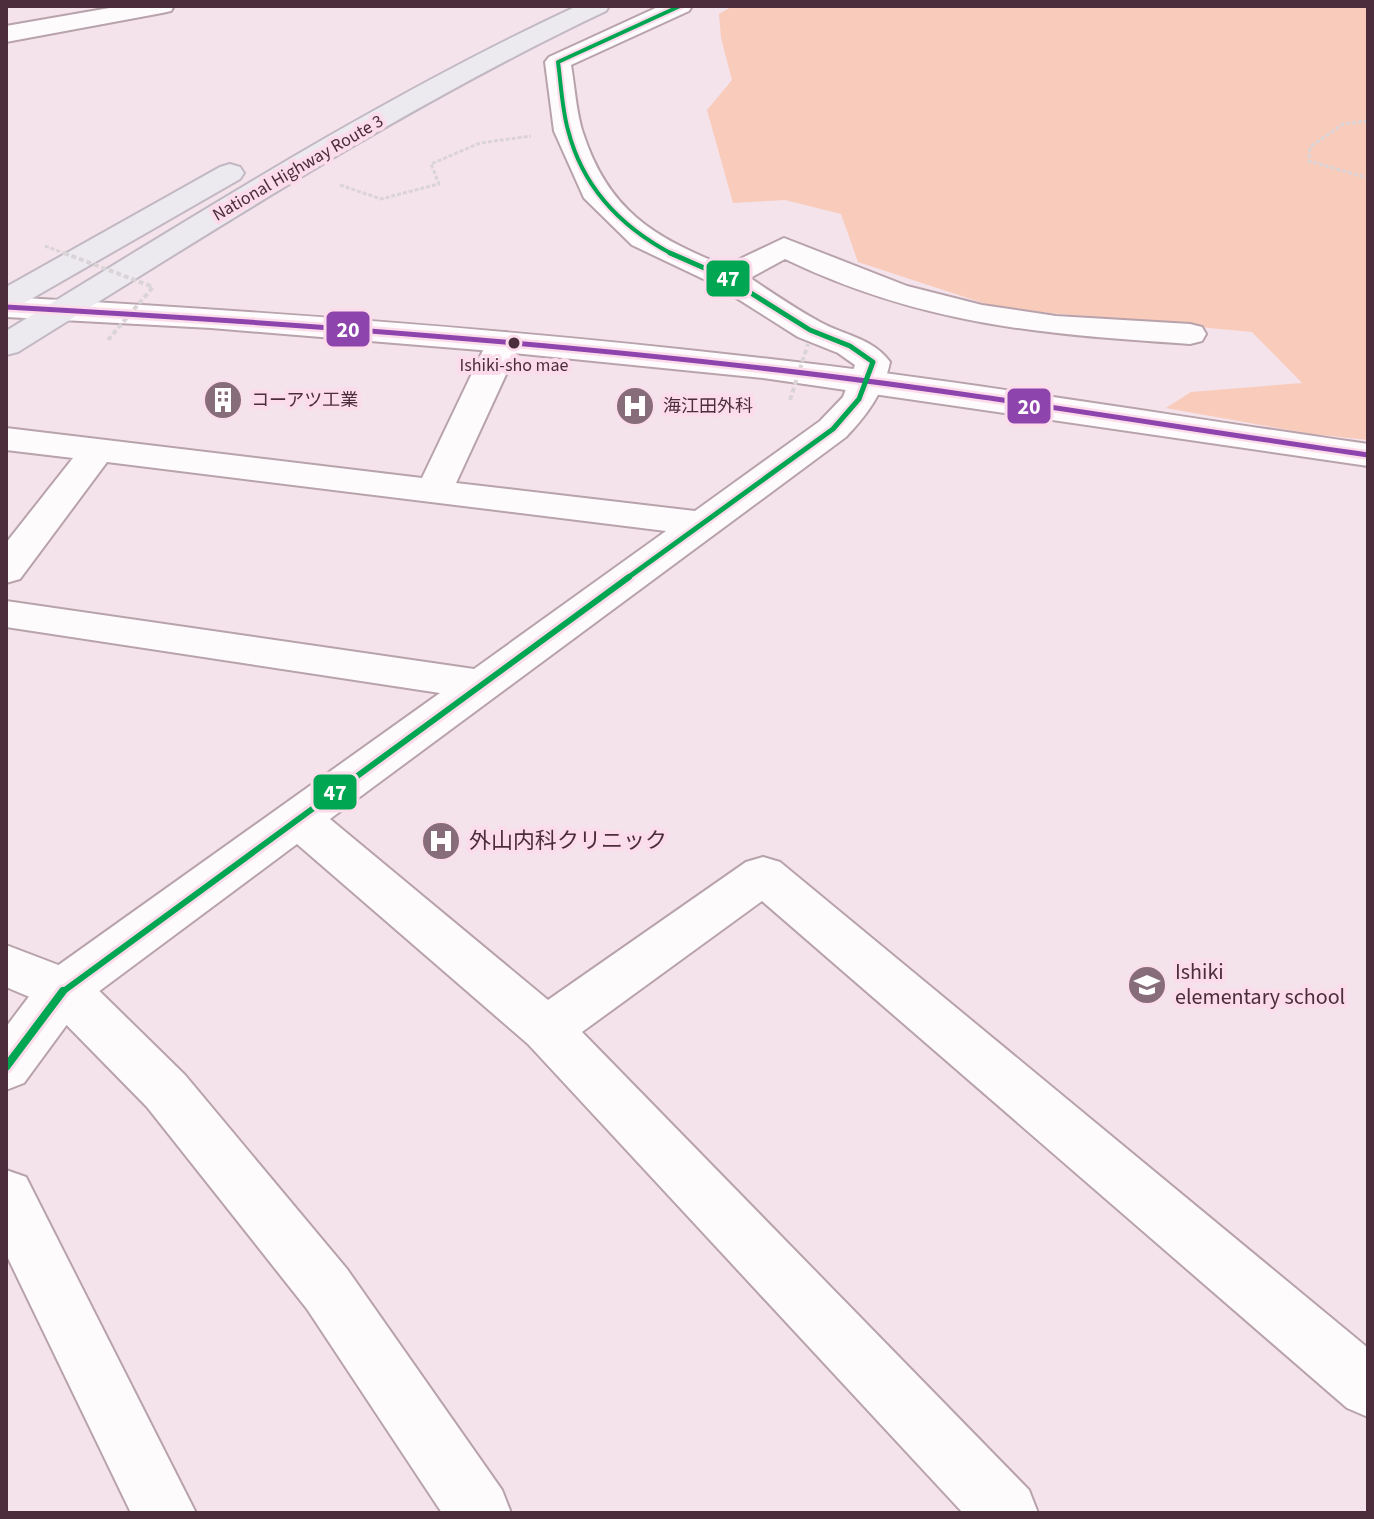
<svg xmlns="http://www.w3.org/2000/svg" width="1374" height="1519" viewBox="0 0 1374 1519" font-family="'Source Sans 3','Noto Sans JP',sans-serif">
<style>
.green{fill:#f8cbba}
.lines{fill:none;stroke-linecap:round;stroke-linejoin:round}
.street-casing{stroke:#b8a2ac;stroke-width:4}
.secondary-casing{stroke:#b8a2ac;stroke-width:4}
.highway-casing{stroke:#c2b8c3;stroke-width:4}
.path{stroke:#dad4d7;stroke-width:3;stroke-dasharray:4 2;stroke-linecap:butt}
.street{fill:#fefbfc;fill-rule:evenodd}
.secondary{fill:#fefbfc;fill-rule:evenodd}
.highway{fill:#ece9ef;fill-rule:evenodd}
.path-bridge-far1{stroke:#dad4d7;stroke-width:3;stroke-dasharray:4 2;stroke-linecap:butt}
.path-bridge{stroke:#dad4d7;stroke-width:4;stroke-dasharray:5 3;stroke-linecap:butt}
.bus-1-casing{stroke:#fcdcea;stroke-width:10}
.bus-2-far3-casing{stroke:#fcdcea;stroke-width:8}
.bus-2-far2-casing{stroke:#fcdcea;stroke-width:10}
.bus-2-far1-casing{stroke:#fcdcea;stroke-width:12}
.bus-2-casing{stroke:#fcdcea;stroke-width:14}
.bus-1{stroke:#8e44ad;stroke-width:5}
.bus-2-far3{stroke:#00a651;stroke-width:4}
.bus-2-far2{stroke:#00a651;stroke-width:5}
.bus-2-far1{stroke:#00a651;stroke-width:6}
.bus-2{stroke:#00a651;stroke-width:8}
.bus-dot{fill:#4b2d3c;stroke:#fcdcea;stroke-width:3}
.labels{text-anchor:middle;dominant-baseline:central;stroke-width:8;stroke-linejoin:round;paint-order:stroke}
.far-street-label{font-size:18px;fill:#4b2d3c;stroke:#fcdcea}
.far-bus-label{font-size:18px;fill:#4b2d3c;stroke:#fcdcea}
.far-poi-label{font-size:18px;fill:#4b2d3c;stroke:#fcdcea;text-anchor:start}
.poi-label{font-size:22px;fill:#4b2d3c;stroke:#fcdcea;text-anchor:start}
.line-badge{stroke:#fcdcea;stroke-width:3}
.badge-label{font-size:22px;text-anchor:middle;font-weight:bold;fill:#fff}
</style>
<rect width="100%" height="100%" fill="#f5e3eb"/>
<path class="green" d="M733,6h635v434l-57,-6 -145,-26 25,-16 111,-9 -50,-51 -254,-24 -140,-46 -17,-48 -56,-14 -52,3 -26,-93 25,-30 -11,-42 -2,-24z"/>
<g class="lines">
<defs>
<path id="street" d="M121,6h53l-3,5 -9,2 -156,29v-16z
M660,6h32l-3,5 -118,54c4,22 5,47 12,68 25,77 70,104 142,133l59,-28 123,48 75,19 74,11 134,8 12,3 4,7 -4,7 -12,3c-150,-10 -267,-19 -405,-85l-35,19c23,15 46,31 70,44 23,13 53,16 70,40 -6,30 -23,53 -44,75l-516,382 218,181 198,-138 17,-5 17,5 588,486v69l-21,-9 -585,-507 -180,131 447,458 9,23h-75l-435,-469 -231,-200 -215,160 -58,79 -18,7v-63l40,-53 394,-281 -434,-66v-26l468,68 192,-138 -559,-69 -87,117 -14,4v-40l67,-85 -67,-8v-22l416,50 65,-136 5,-7 12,-3 12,3 5,7 -65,141 239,28 125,-90 23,-24 12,-32 -17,-12 -40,-16 -82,-52 -84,-40 -48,-47 -30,-67 -9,-69 4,-5z
M6,1170l20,7 170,336h-65l-125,-259z"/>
<path id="secondary" d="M6,297c252,14 504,32 755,61 203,23 405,57 607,86v22l-605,-88 -259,-26 -293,-24 -205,-11z
M6,945l76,29 103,101 162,194 155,221 9,23h-69l-135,-204 -160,-202 -101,-103 -40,-17z"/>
<path id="highway" d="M577,6h32l-3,5c-205,97 -396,222 -588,341l-12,3v-24c187,-114 373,-233 571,-325z
M230,164l10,3 4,6 -4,6 -223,128 -11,3v-23l214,-120z"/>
</defs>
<use href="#street" class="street-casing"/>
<use href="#secondary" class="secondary-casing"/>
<use href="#highway" class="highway-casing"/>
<path class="path" d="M1368,121l-25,3 -33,23 -1,14 59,17
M340,185l41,14 58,-15 -8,-20 49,-21 51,-7"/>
<use href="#street" class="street"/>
<use href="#secondary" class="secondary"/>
<use href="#highway" class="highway"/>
<path class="path-bridge-far1" d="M45,246l24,9"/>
<path class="path-bridge" d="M64,253l89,34 -45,53
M790,400l18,-56"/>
<defs>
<path id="bus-1" d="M6,307c252,14 504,32 755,61 203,23 405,58 607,87"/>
<path id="bus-2-far3" d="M674,255c-52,-27 -91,-66 -106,-125 -6,-21 -7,-46 -10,-68l122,-56"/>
<path id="bus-2-far2" d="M626,579l207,-150 26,-30 14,-37 -23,-16 -40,-16 -83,-52 -57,-25"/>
<path id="bus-2-far1" d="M61,993l568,-416"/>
<path id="bus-2" d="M6,1067l57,-76"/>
</defs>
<use href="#bus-1" class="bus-1-casing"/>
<use href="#bus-2-far3" class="bus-2-far3-casing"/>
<use href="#bus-2-far2" class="bus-2-far2-casing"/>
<use href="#bus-2-far1" class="bus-2-far1-casing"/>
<use href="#bus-2" class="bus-2-casing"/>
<use href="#bus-1" class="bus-1"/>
<use href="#bus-2-far3" class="bus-2-far3"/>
<use href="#bus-2-far2" class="bus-2-far2"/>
<use href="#bus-2-far1" class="bus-2-far1"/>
<use href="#bus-2" class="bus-2"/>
</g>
<defs>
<symbol id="building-disc" viewBox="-11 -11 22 22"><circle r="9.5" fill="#866d79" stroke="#fcdcea"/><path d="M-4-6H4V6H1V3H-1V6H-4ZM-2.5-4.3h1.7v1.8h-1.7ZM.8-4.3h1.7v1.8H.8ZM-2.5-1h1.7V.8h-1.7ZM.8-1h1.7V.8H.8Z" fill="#fff"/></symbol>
<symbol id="hospital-disc" viewBox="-11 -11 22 22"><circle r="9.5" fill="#866d79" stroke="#fcdcea"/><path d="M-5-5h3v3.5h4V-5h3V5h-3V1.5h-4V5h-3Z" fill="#fff"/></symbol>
<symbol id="school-disc" viewBox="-11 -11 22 22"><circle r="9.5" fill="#866d79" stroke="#fcdcea"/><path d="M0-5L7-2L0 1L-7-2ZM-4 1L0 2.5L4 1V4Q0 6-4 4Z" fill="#fff"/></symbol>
</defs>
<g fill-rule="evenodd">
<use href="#building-disc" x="201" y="378" width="44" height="44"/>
<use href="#hospital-disc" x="613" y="384" width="44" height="44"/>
<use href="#hospital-disc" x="419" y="819" width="44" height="44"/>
<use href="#school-disc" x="1125" y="963" width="44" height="44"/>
</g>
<circle class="bus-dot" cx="514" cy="343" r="7"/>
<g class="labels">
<g class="far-street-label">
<text transform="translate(298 168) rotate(-30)">National Highway Route 3</text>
</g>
<g class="far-bus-label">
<text x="514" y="365">Ishiki-sho mae</text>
</g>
<g class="far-poi-label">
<text x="251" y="400">コーアツ工業</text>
<text x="663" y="406">海江田外科</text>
</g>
<g class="poi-label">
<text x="469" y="841">外山内科クリニック</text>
<text x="1175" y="972">Ishiki<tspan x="1175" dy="25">elementary school</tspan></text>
</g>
</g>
<g class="line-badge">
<rect x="705" y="259" width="46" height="39" rx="8" fill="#00a651"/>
<rect x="325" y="310" width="46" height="38" rx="8" fill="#8e44ad"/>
<rect x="1006" y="387" width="46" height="38" rx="8" fill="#8e44ad"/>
<rect x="312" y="773" width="46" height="38" rx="8" fill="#00a651"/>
</g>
<g class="badge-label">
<text x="728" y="286">47</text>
<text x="348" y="337">20</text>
<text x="1029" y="414">20</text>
<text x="335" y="800">47</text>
</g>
<rect width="1374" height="1519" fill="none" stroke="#4b2d3c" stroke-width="16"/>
</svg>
